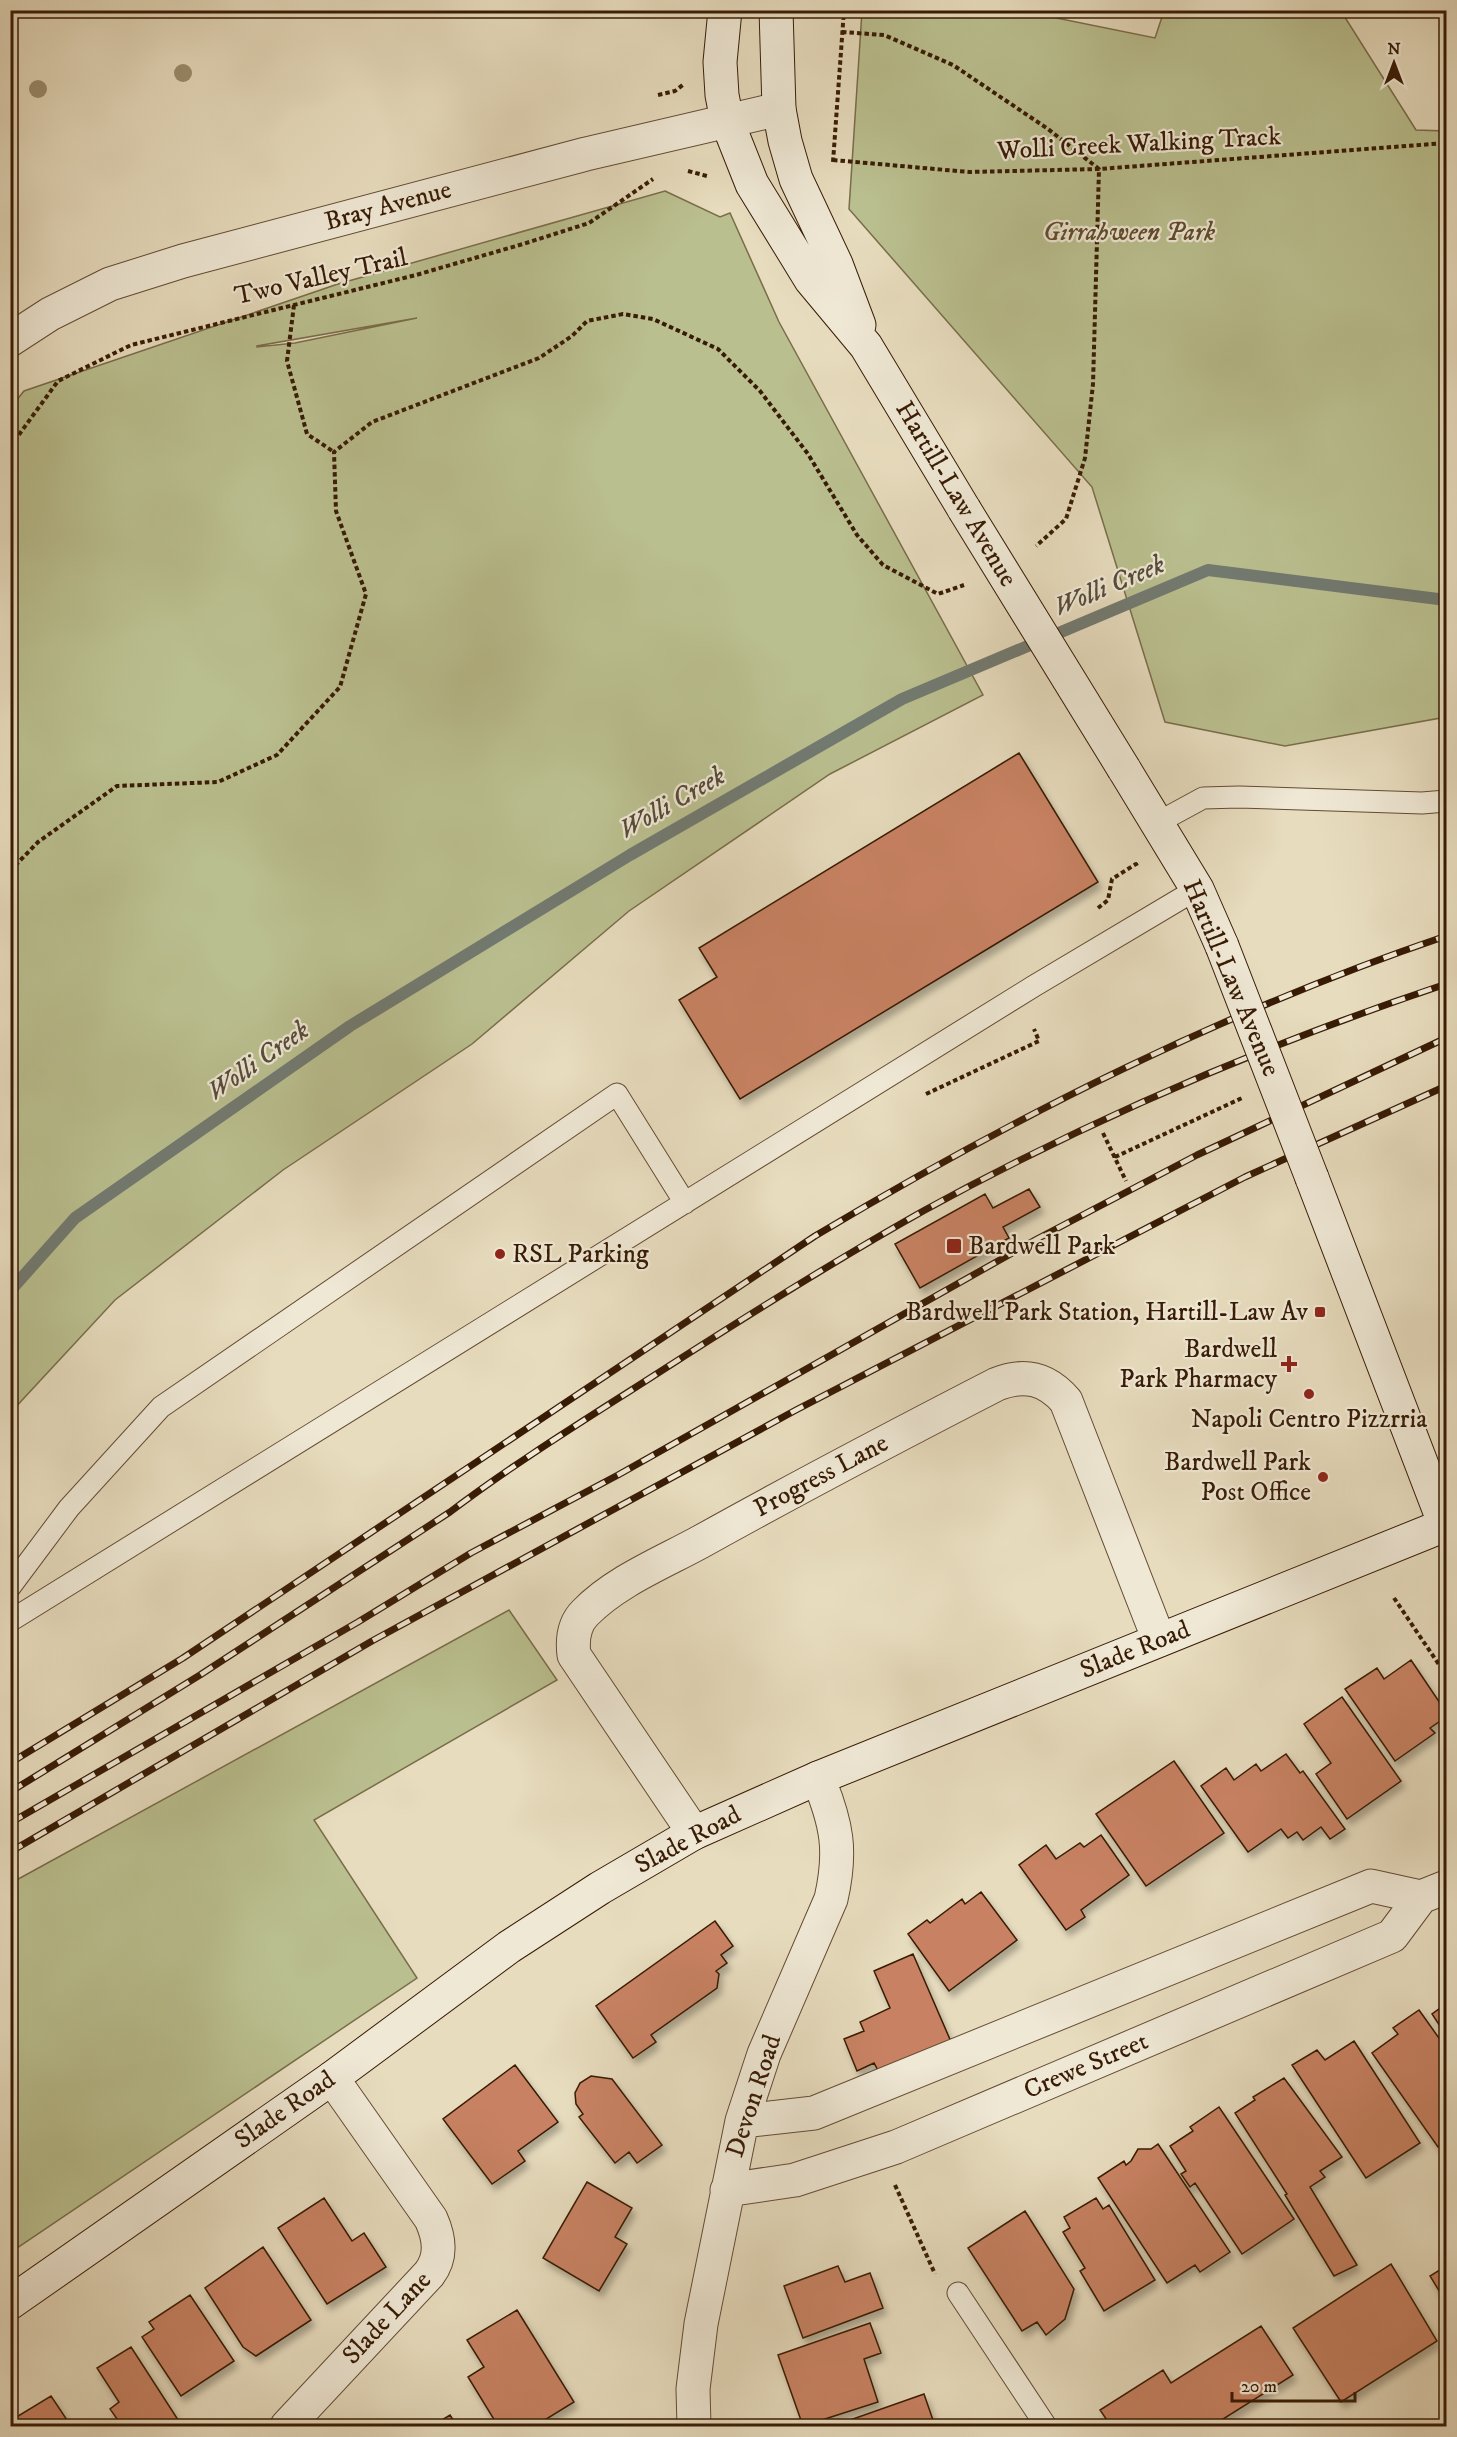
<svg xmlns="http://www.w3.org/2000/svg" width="1457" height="2437" viewBox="0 0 1457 2437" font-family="'IM FELL DW Pica',serif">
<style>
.green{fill:#babf8f;stroke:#796d4a;stroke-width:1.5;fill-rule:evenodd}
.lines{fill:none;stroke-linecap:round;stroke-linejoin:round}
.stream{stroke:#727a71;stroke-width:12}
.building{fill:#c88263;stroke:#381b05;stroke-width:1.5;filter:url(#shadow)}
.lane-casing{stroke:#644b33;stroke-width:23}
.street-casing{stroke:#644b33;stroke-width:35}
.secondary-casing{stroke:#381b05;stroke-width:35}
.path{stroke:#381b05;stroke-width:4;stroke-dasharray:4.5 3;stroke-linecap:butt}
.lane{stroke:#efe8d5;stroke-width:21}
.street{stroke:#efe8d5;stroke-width:33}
.secondary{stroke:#efe8d5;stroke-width:33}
.rail-casing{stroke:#381b05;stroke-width:7}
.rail{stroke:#efe8d5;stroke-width:4.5;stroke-dasharray:14;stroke-linecap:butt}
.secondary-bridge-casing{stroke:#381b05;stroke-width:35;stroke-linecap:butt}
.secondary-bridge{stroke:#efe8d5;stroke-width:33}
.tree{fill:#9c8d6f}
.poi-dot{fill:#8f2418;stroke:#efe8d5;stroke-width:2}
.labels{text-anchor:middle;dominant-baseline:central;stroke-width:4.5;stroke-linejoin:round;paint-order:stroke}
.street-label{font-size:26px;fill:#381b05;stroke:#efe8d5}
.park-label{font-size:26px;font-style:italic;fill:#5f4c2e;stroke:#efe8d5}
.poi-label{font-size:26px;fill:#381b05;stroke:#efe8d5;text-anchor:end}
.water-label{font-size:27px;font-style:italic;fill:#554b3b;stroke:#efe8d5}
</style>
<defs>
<filter id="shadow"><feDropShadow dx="3.5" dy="6" stdDeviation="3" flood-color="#0004"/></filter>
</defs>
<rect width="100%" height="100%" fill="#e7dcbe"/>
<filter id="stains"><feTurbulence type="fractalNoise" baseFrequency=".00333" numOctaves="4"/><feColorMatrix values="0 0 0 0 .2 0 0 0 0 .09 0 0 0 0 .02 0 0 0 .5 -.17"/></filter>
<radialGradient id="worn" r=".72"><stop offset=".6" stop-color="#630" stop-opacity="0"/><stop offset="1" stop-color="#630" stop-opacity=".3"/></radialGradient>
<path class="green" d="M862,11h160l133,27 9,-27h177l75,119 30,1v586l-161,29 -120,-24 -73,-235 -243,-278z
M665,191l55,26 10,-4 49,109 204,373 -153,79 -201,137 -157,133 -189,126 -168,130 -104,112v-1005l13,-16 314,-107zM417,318l-122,25 -38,4v-1z
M509,1610l48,70 -243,140 103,158 -406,274v-369z"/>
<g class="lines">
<path class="stream" d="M10,1291l65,-73 275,-192 280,-171 272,-156 306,-129 238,30"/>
</g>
<path class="building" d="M1019,753l79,129 -358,217 -61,-99 38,-23 -18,-29z
M1029,1189l11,18 -37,20 6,11 -89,50 -25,-44 90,-50 8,14z
M1411,1660l35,52v5l-16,11 5,5 -40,28 -50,-72 32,-21 7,11z
M1342,1697l59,84 -54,38 -31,-45 15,-11 -27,-39z
M1286,1754l14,19 3,-2 42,58 -15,10 -9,-12 -18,13 -6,-8 -9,6 -7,-9 -33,23 -47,-66 25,-18 8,12 22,-16 5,7z
M1174,1761l50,72 -78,53 -50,-72z
M1101,1835l28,40 -48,35 4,7 -19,13 -47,-65 27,-20 10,14 24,-16 4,4z
M981,1892l36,48 -68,51 -41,-57 19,-14 3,3 32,-24 3,5z
M715,1921l18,25 -12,9 6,8 -11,8 3,3 -2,14 -66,47 5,7 -23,16 -37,-52z
M913,1954l39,90 -72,30 -6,-11 -17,8 -13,-32 20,-8 -4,-9 30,-14 -16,-37z
M1446,2004v31l-14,-21z
M1419,2010l27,38v93l-8,6 -66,-94 26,-19 -5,-6z
M1354,2041l66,102 -54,35 -74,-113 25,-15 8,10z
M515,2065l43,57 -40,29 7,10 -33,23 -49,-65z
M591,2076l21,3 50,66 -25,18 -8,-11 -14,11 -36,-46 4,-3 -7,-10 -1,-11 5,-10z
M1284,2078l58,79 -22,14 5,6 -15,10 47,78 -23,11 -49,-81 2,-1 -52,-81 20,-13 -2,-3z
M1219,2107l75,112 -52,35 -47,-71 -5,4 -9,-13 5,-3 -16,-25 23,-15 -3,-4z
M1158,2144l72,108 -30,20 -5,-7 -28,18 -69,-105 26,-17 2,4 5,-4 7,-12h13z
M587,2182l45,26 -17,29 12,7 -28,47 -56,-33z
M324,2198l28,43 12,-8 22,34 -59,37 -49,-76z
M1096,2198l7,11 6,-4 46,75 -51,31 -24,-40 5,-3 -22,-36 7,-4 -6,-11z
M1025,2211l49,78 -9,30 -19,16 -9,-13 -15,9 -54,-83z
M263,2247l48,73 -55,36 -13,-9 -38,-59z
M1391,2264l46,77 -96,61 -48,-74z
M838,2266l7,16 25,-9 13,35 -80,30 -19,-52z
M1446,2266v36l-16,-26z
M190,2295l44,66 -53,35 -39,-59 12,-8 -5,-7z
M517,2310l57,92 -39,24h-37l-30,-49 16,-10 -17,-27z
M870,2323l11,30 -17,6 14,43 -75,24 -25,-71z
M1261,2326l32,49 -81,51h-101l-11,-16 63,-40 8,13z
M131,2347l51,79h-60l-12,-17 9,-7 -22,-34z
M924,2394l11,32h-102z
M51,2396l20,30h-61v-5z
M450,2415l7,11h-25z"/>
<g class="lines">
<defs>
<path id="lane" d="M1157,823l46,-25 36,-1 183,6 24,-2
M10,1587l59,-79 92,-101 456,-313 68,109
M10,1621l1024,-635 163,-97
M958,2293l88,133"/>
<path id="street" d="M10,340l40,-26 60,-30 73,-23 403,-107 193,-45
M694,1833l-120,-178c-2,-16 0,-31 11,-42 31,-32 79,-51 117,-72 97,-54 196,-106 295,-157 28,-11 50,-5 69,17l93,239
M742,2121l72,-8 557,-227 50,11
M727,2190l68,-10 101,-33 496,-211 29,-39 25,-10
M287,2426l142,-152c13,-17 11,-35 2,-55l-99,-141
M694,2426l-1,-37 8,-65 41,-203 22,-67 67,-155c11,-48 6,-75 -13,-121"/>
<path id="secondary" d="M725,10l-5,52 2,33 5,26 25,63 59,96 55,66 98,163
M776,10l3,99 6,32 11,38 40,85 23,61
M1124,769l73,120 25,57
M10,2303l322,-225 177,-131 91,-59 94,-55 124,-55 627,-253 -133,-347"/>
</defs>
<use href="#lane" class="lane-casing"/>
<use href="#street" class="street-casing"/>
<use href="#secondary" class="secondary-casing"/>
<path class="path" d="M842,32l42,3 69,30 95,64 51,40 -6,215 -8,74 -19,61 -30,27
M658,95l17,-4 9,-7
M833,160l136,12 130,-3 347,-26
M833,162l11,-152
M688,171l19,5
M294,305l-7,56 20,73 27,18
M10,447l48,-66 73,-36 285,-70 107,-31 66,-21 64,-44
M10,871l28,-29 79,-56 101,-4 59,-27 63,-68 26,-93 -30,-83 -2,-59 38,-30 167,-64 33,-22 15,-15 36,-7 30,5 65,30 42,42 48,63 49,81 26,30 55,29 26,-9
M1098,908l10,-8 4,-21 24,-15 1,2
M926,1094l113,-53 -5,-12
M1103,1133l23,48
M1115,1157l127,-59
M1394,1598l52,77
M895,2185l40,89"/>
<use href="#lane" class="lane"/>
<use href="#street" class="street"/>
<use href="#secondary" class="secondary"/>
<defs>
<path id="rail" d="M10,1763l173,-105 632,-422c203,-121 407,-224 631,-300
M10,1792l190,-117 250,-163c66,-50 138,-94 208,-139 87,-56 176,-112 267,-163 166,-91 342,-166 521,-226
M10,1823l348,-201 113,-69 147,-78 419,-236 160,-84 249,-117
M10,1852l362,-211 424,-231 449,-233 201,-91"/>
</defs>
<use href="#rail" class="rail-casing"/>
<use href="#rail" class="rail"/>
<defs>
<path id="secondary-bridge" d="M964,509l160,260
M1222,946l90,232"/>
</defs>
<use href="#secondary-bridge" class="secondary-bridge-casing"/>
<use href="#secondary-bridge" class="secondary-bridge"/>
</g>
<g class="tree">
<circle cx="183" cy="73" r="9"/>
<circle cx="38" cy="89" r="9"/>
</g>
<g class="poi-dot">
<rect x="946" y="1238" width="16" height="16" rx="3"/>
<circle cx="500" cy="1254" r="6"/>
<rect x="1314" y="1306" width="12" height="12" rx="3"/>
<path d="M1286 1355h6v6h6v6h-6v6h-6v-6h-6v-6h6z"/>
<circle cx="1309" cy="1394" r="6"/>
<circle cx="1323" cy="1477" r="6"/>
</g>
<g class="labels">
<g class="street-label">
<text transform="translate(1139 144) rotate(-3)">Wolli Creek Walking Track</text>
<text transform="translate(388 206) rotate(-15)">Bray Avenue</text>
<text transform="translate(321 277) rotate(-13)">Two Valley Trail</text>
<text transform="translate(956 494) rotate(59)">Hartill-Law Avenue</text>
<text transform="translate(1231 978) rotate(67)">Hartill-Law Avenue</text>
<text transform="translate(821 1476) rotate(-28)">Progress Lane</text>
<text transform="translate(1135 1650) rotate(-22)">Slade Road</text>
<text transform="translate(688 1840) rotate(-28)">Slade Road</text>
<text transform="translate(1086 2066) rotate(-23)">Crewe Street</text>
<text transform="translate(754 2096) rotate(-72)">Devon Road</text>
<text transform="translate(285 2110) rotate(-35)">Slade Road</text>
<text transform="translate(387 2318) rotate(-47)">Slade Lane</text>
</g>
<g class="park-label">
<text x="1129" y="232">Girrahween Park</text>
</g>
<g class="poi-label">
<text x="968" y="1246" text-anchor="start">Bardwell Park</text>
<text x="512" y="1254" text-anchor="start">RSL Parking</text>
<text x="1308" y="1312">Bardwell Park Station, Hartill-Law Av</text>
<text x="1277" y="1349">Bardwell<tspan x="1277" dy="30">Park Pharmacy</tspan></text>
<text x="1309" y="1419" text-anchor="middle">Napoli Centro Pizzrria</text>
<text x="1311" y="1462">Bardwell Park<tspan x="1311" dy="30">Post Office</tspan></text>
</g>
<g class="water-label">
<text transform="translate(1109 586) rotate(-23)">Wolli Creek</text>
<text transform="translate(672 803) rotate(-30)">Wolli Creek</text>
<text transform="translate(258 1061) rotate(-35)">Wolli Creek</text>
</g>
</g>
<rect width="1457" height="2437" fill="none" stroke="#e7dcbe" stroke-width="36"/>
<rect x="12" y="12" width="1433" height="2413" fill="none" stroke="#381b05" stroke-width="3"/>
<rect x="18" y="18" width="1421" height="2401" fill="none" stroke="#381b05" stroke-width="1.5"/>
<g transform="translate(1394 63)" stroke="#efe8d5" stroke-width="4.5" paint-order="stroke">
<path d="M0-4.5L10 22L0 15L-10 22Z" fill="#381b05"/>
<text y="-9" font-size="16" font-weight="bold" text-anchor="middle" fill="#381b05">N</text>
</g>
<path d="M1232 2392v9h123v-9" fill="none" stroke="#381b05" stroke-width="3"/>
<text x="1241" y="2392" font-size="18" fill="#381b05" stroke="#efe8d5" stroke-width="4.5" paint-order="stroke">20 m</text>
<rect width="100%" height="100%" filter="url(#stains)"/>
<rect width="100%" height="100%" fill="url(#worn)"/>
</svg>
